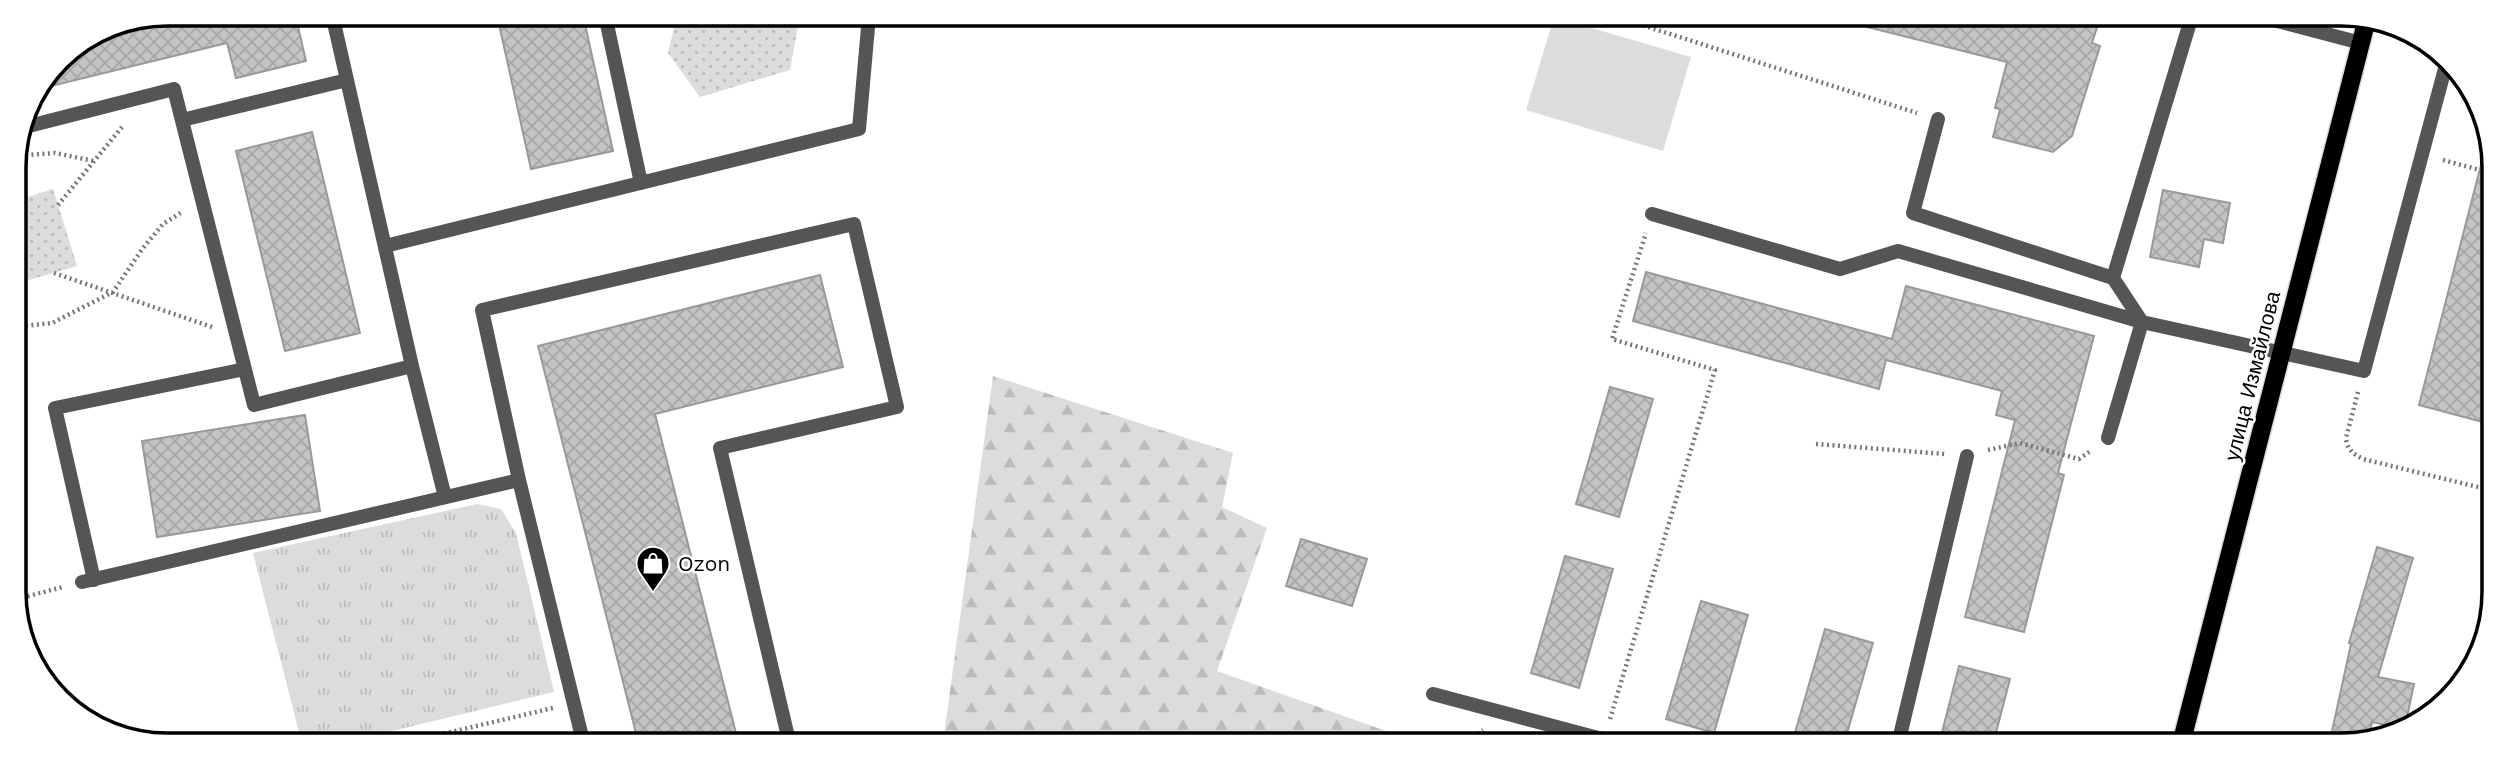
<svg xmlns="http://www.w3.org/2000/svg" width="2508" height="759" viewBox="0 0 2508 759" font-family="'Work Sans',sans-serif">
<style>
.grass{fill:url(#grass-tufts)}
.forest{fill:url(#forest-firs)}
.park{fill:url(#park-dots)}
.garden{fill:#dcdcdc}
.building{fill:url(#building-cross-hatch);stroke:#999;stroke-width:2}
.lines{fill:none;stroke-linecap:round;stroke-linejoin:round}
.primary-casing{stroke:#dbdbdb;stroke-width:21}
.path{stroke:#777;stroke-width:4.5;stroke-dasharray:2 3.5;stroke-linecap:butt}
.service{stroke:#555;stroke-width:14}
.primary{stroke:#000;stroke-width:18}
.labels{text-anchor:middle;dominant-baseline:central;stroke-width:5;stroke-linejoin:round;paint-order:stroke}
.street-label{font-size:21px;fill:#000;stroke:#fff}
.poi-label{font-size:21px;fill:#000;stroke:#fff;text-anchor:start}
.rim{fill:none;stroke:#000;stroke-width:3.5}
</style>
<defs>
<pattern id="grass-tufts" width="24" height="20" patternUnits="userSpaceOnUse" patternTransform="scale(1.75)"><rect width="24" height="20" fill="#dcdcdc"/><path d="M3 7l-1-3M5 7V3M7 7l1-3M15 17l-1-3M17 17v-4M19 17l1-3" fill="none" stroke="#bbb"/></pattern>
<pattern id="forest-firs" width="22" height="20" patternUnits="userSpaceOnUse" patternTransform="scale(1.75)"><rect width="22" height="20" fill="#dcdcdc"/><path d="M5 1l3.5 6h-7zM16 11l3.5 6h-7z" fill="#bbb"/></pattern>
<pattern id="park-dots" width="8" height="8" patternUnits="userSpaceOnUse" patternTransform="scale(1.75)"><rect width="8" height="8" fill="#dcdcdc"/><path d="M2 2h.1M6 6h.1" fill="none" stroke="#bbb" stroke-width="1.8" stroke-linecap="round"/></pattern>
<pattern id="building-cross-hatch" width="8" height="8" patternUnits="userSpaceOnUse" patternTransform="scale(1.75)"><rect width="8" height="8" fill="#c4c4c4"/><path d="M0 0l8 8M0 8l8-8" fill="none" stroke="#a7a7a7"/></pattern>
</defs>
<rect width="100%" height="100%" fill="#fff"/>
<path class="grass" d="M477,504l24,5 15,24 38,159 -199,48h-54l-48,-187z"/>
<path class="forest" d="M993,376l240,77 -11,54 45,21 -50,143 186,66 -1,6 -459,-1z"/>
<path class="park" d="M677,15h123l-10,55 -90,27 -32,-44z
M53,189l24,77 -62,18v-83z"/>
<path class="garden" d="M1554,17l137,40 -28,94 -137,-41z"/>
<path class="building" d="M168,14h127l11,47 -70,17 -9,-35 -188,46 20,-30 50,-33z
M497,15h86l30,136 -82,18z
M1868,18h232l-8,25 8,3 -28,90 -19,16 -60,-15 7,-28 -5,-1 12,-46 -140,-35z
M312,132l48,201 -75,18 -49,-200z
M2482,161l9,2 -1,261 -71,-19z
M2163,190l67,13 -7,40 -19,-4 -5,28 -49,-10z
M1646,272l246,67 14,-53 188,50 -36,137 6,2 -40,157 -59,-15 50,-197 -19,-5 6,-24 -116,-31 -7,29 -246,-68z
M820,275l23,92 -188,47 83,327h-100l-100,-395z
M1610,387l43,12 -34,118 -43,-13z
M305,415l15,96 -163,26 -15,-96z
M1301,539l66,20 -15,47 -66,-20z
M2377,547l36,11 -35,119 36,7 -8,38 -12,5 -22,-5 -3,15 -19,8h-21l22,-101 -2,-1z
M1565,556l48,13 -34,119 -48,-15z
M1701,601l47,14 -34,118 -48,-14z
M1825,629l48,14 -29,101 -52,-1z
M1959,666l51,13 -17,65h-54z"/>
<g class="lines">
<defs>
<path id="primary" d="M2181,744l186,-725"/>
</defs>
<use href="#primary" class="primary-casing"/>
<path class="path" d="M1617,17l300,96
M15,156l40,-3 39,8
M2443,160l37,10
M58,205l64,-78
M54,273l158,54
M15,327l37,-4 61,-31 30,-44 20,-24 19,-12
M2358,392l-12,46c1,11 7,16 17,21l127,31
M1816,444l129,10
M1988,450l32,-7 59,16 13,-9
M17,599l46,-12
M1610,719l105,-349 -103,-31 34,-106
M417,740l136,-32
M1464,743l19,-13"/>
<path class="service" d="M332,14l15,66
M605,15l36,168
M2270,19l91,24
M1938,119l-25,94 200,65 29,44 -34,116
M182,120l165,-40 65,286 33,131
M21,128l153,-39 80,316 158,-39
M1652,214l188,55 58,-18 244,71 222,49 83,-310
M385,246l474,-117 10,-113
M2113,278l78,-259
M94,580l-39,-172 190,-39
M82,582l437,-102
M1433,694l184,49
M583,741l-64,-261 -37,-170 372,-86 43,183 -177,41 69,293
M1898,744l69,-288"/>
<use href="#primary" class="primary"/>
</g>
<defs>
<symbol id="shop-pin" viewBox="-11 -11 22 30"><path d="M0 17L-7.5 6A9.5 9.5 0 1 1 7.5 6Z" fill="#000" stroke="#fff"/><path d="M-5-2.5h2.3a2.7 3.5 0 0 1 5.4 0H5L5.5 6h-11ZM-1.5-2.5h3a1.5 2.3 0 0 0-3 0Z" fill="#fff"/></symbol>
</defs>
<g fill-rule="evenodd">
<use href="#shop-pin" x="634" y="544" width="38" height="52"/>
</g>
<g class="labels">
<g class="street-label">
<text transform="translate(2252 376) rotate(-76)">улица Измайлова</text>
</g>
<g class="poi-label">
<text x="678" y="563">Ozon</text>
</g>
</g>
<path d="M0 0H2508V759H0ZM167 26H2341A141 141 0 0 1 2482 167V592A141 141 0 0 1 2341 733H167A141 141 0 0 1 26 592V167A141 141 0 0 1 167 26Z" fill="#fff" fill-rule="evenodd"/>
<path class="rim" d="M167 26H2341A141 141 0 0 1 2482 167V592A141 141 0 0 1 2341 733H167A141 141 0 0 1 26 592V167A141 141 0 0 1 167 26Z"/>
</svg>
